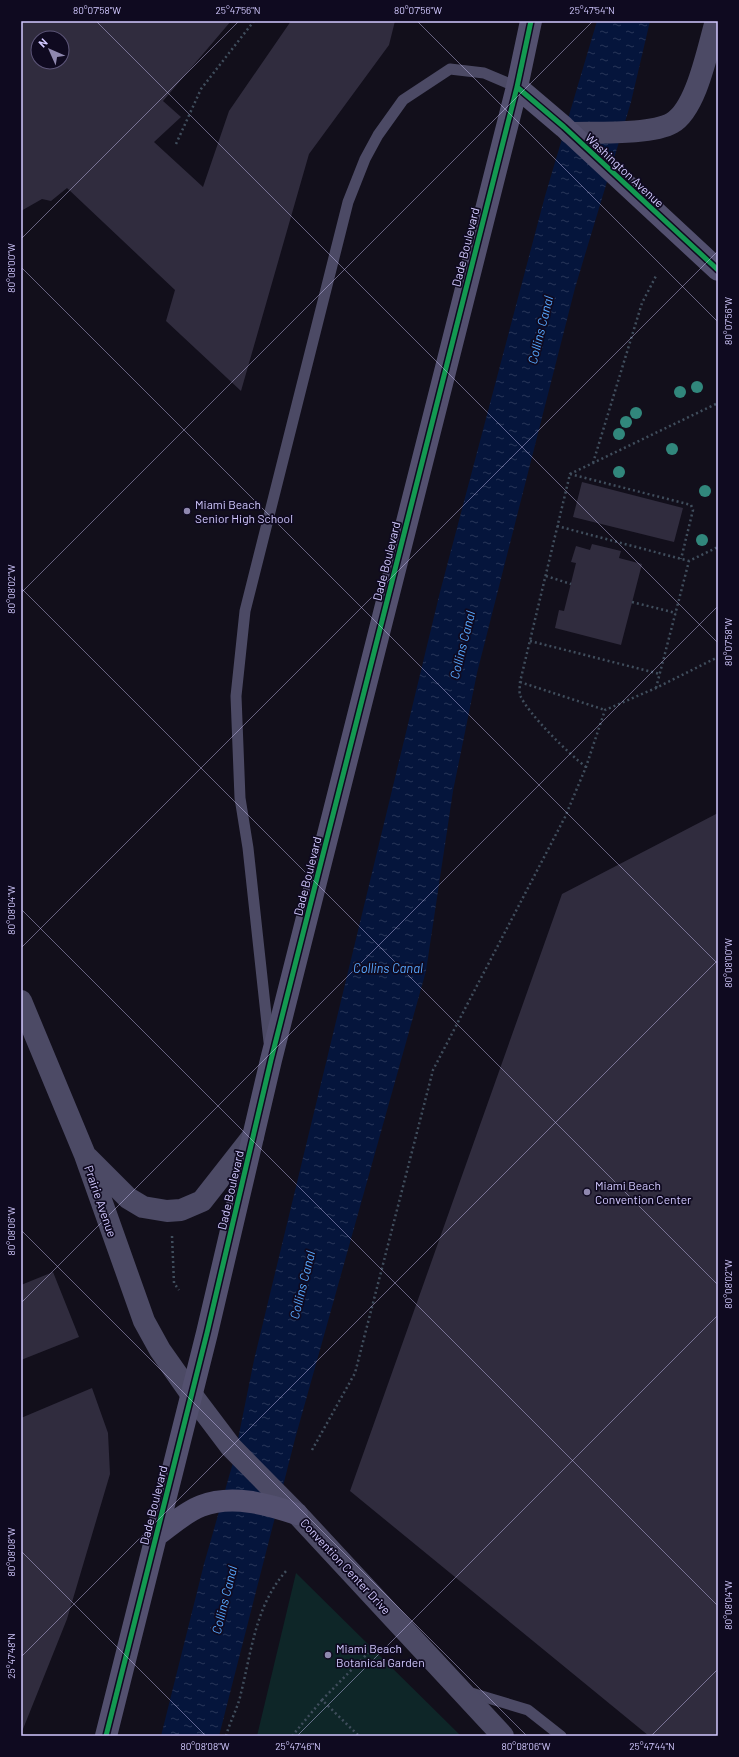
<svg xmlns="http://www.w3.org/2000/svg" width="739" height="1757" viewBox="0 0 739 1757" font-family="Barlow,sans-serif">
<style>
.garden{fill:#0e2628}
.water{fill:url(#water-ripples)}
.building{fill:#302c3e;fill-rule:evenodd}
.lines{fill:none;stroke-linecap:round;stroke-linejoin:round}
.path{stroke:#404e5d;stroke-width:2.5;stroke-dasharray:2 3;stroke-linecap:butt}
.service{stroke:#4c4a65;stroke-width:11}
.minor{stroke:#4c4a65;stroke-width:22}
.tertiary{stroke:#4c4a65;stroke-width:22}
.secondary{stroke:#53506f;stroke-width:22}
.cycleway-casing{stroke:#0f0a20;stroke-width:8}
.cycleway{stroke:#139951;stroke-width:5}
.tree{fill:#31877c}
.ticks{fill:none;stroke:#d2c9ff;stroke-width:1;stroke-opacity:0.45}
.poi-dot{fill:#8f88af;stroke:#0f0a20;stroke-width:1.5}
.labels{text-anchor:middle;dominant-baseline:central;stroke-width:3.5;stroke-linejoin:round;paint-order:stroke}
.street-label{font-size:12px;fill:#d2c9ff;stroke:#0f0a20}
.poi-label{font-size:12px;fill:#d2c9ff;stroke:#0f0a20;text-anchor:start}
.water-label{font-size:13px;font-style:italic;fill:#57a8ff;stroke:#0f0a20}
.neatline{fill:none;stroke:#d2c9ff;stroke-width:1.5}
.ticks-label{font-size:10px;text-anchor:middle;fill:#d2c9ff}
</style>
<defs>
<pattern id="water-ripples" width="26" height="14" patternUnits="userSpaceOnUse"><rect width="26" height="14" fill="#05153c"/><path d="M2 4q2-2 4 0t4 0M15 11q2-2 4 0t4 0" fill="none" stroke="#293659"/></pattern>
</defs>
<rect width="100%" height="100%" fill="#120f1b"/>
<path class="garden" d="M296,1573l165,163h-204z"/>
<path class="water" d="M597,21h53l-19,81 -56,186 -98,385 -24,118 -27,180 -131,468 -76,297h-58l43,-172 30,-105 20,-99 186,-768 105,-396z"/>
<path class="building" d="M21,21h210l-68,80 18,16 -27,25 49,45 26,-76 62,-90h104l-6,24 -80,109 -68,237 -75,-70 9,-31 -108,-102 -16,13 -9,-2 -21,12zM38,38h24v24h-24z
M582,482l101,26 -9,34 -101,-25z
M592,544l29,7 -2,7 23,6 -21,81 -66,-17 4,-18 5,1 12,-48 -5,-1 5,-16 14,4z
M718,813v923h-69l-299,-245 212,-597z
M53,1272l26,65 -58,23v-75z
M92,1388l16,45 2,41 -43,145 -46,115v-316z"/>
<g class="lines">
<path class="path" d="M176,144l25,-55 53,-68
M593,463l49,-160 15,-29
M570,474l121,31 2,5 -12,49
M557,526l132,35
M546,576l25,8
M632,602l44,11
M530,641l130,33
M520,682l85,28
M656,688l33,-127 29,-14
M586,767c-17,-13 -58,-53 -66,-72 -1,-4 0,-9 0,-13l50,-208 148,-71
M172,1236l2,47 5,7
M312,1450l43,-77 78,-303 132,-253 21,-50 19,-57 51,-22 62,-31
M322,1700l46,-47
M226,1736c4,-15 12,-28 15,-43 11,-44 15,-90 47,-124
M292,1736l30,-36 37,36"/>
<path class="service" d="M269,1042l-21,-194 -8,-50 -4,-102 9,-85 103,-409 17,-43 13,-24 25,-35 47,-31 34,4 33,14
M468,1692l60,18 33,26"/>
<path class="minor" d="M570,133c25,-1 81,2 102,-10 25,-14 36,-76 44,-102
M21,1001l64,154 59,166 16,29 31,44
M88,1158l40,40 15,9 24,4 14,-1 21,-9 51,-65"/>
<path class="tertiary" d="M191,1394l40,53 66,67 206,222"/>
<path class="secondary" d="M517,87l47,40 154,143
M156,1536c14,-10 29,-24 45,-30 31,-12 66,-2 96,8
M106,1736l101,-403 64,-273 246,-973 14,-66"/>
<defs>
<path id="cycleway" d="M517,87l47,40 154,143
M106,1736l101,-403 64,-273 246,-973 14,-66"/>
</defs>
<use href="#cycleway" class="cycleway-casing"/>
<use href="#cycleway" class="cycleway"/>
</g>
<g class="tree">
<circle cx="697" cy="387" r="6"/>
<circle cx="680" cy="392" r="6"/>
<circle cx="636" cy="413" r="6"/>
<circle cx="626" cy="422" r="6"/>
<circle cx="619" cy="434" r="6"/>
<circle cx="672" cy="449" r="6"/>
<circle cx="619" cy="472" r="6"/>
<circle cx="705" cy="491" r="6"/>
<circle cx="702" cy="540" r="6"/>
</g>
<path class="ticks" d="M96,21l622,622M417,21l301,301M21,239l218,-218M21,267l697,697M21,588l697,697M21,593l572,-572M21,909l697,697M21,948l697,-697M21,1230l506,506M21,1303l697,-697M21,1551l185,185M21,1657l697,-697M297,1736l421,-421M651,1736l67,-67"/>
<g class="poi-dot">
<circle cx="187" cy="511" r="4"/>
<circle cx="587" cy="1192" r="4"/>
<circle cx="328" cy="1655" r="4"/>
</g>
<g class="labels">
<g class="street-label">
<text transform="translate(625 170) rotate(43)">Washington Avenue</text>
<text transform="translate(465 247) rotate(-76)">Dade Boulevard</text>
<text transform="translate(386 561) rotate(-76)">Dade Boulevard</text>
<text transform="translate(307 876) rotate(-76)">Dade Boulevard</text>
<text transform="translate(230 1190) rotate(-77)">Dade Boulevard</text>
<text transform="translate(101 1201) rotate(71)">Prairie Avenue</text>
<text transform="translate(153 1505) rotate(-76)">Dade Boulevard</text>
<text transform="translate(346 1566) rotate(47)">Convention Center Drive</text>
</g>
<g class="poi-label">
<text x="195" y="504">Miami Beach<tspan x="195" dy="14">Senior High School</tspan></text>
<text x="595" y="1185">Miami Beach<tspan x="595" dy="14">Convention Center</tspan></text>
<text x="336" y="1648">Miami Beach<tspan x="336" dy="14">Botanical Garden</tspan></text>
</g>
<g class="water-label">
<text transform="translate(540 330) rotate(-76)">Collins Canal</text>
<text transform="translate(462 645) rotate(-76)">Collins Canal</text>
<text x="388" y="968">Collins Canal</text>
<text transform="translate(302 1285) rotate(-76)">Collins Canal</text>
<text transform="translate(224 1600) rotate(-76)">Collins Canal</text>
</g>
</g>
<rect width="739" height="1757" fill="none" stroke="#0f0a20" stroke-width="44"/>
<g transform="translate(50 50) rotate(315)"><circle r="19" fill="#0f0a20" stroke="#5d5679"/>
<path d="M0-3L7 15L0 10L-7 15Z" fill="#8f88af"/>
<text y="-6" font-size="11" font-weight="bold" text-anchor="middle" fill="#d2c9ff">N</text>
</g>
<rect x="22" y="22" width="695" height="1713" class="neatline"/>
<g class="ticks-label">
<text x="97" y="14">80°07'58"W</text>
<text x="238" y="14">25°47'56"N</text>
<text x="418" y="14">80°07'56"W</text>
<text x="592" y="14">25°47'54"N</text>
<text transform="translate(11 268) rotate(-90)" y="4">80°08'00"W</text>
<text transform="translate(728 321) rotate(-90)" y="4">80°07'56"W</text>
<text transform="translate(11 589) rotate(-90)" y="4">80°08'02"W</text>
<text transform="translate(728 642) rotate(-90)" y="4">80°07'58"W</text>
<text transform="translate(11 910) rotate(-90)" y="4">80°08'04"W</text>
<text transform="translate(728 963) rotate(-90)" y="4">80°08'00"W</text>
<text transform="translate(11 1231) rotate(-90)" y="4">80°08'06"W</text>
<text transform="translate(728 1284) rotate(-90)" y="4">80°08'02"W</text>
<text transform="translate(11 1552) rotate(-90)" y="4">80°08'08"W</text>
<text transform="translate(728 1605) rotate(-90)" y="4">80°08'04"W</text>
<text transform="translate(11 1656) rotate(-90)" y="4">25°47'48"N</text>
<text x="205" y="1750">80°08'08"W</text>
<text x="298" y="1750">25°47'46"N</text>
<text x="526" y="1750">80°08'06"W</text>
<text x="652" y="1750">25°47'44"N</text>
</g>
</svg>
